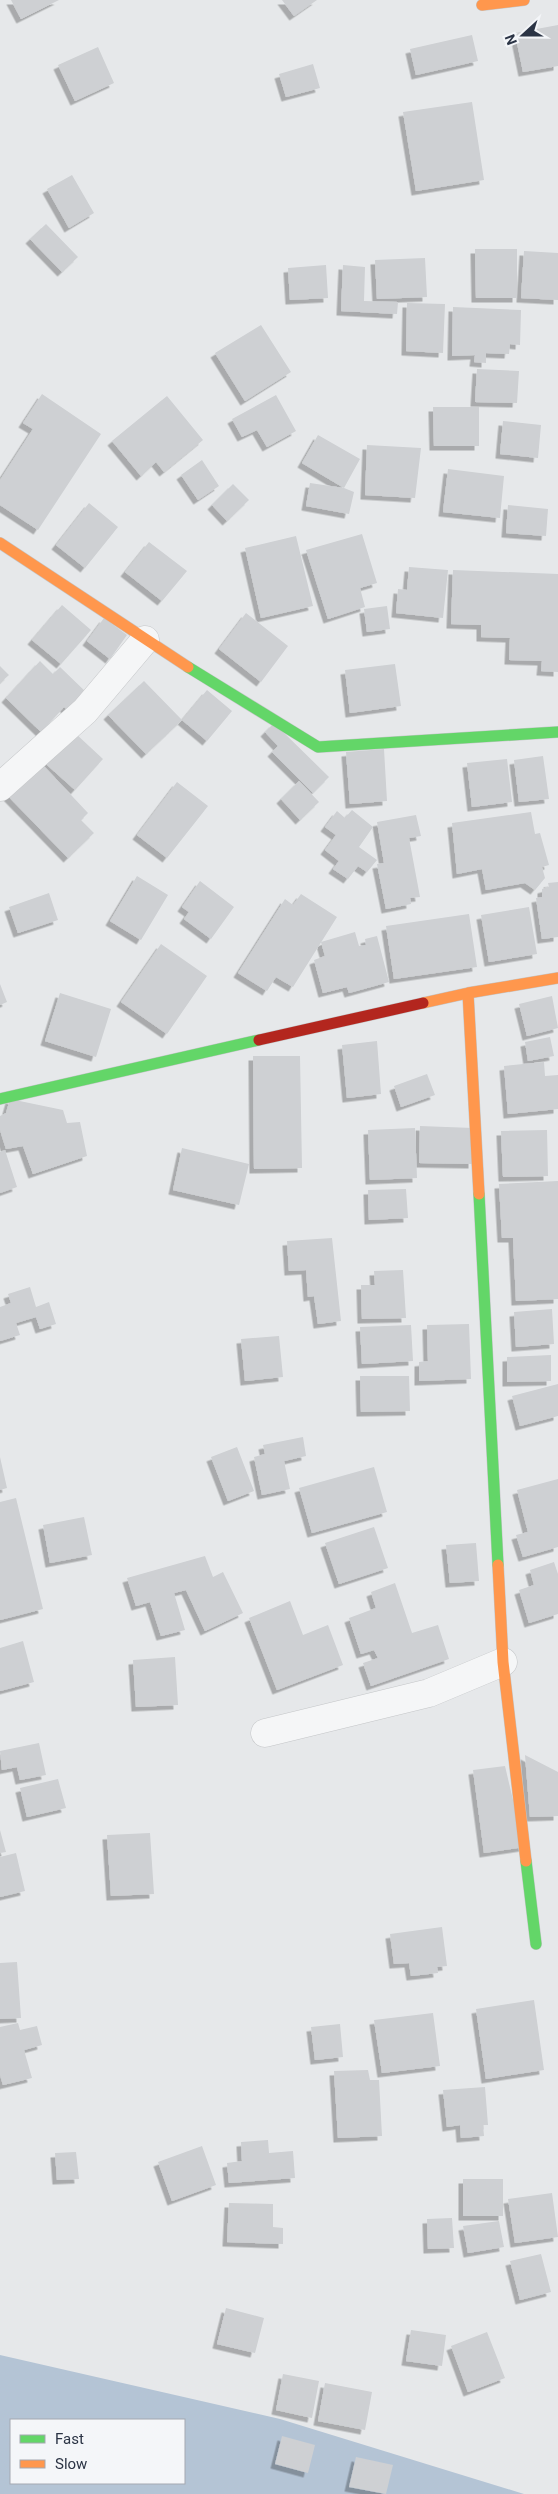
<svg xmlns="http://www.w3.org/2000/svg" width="558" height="2494" viewBox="0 0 558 2494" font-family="Roboto,sans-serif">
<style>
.water{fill:#b4c4d5;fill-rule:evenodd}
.building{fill:#ced0d3;filter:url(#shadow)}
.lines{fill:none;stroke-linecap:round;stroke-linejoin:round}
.street-casing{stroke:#c4c6c8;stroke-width:29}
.fast-casing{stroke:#c4c6c8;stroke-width:12}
.slow-casing{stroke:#c4c6c8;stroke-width:12}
.jam-casing{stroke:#c4c6c8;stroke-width:12}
.street{stroke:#f5f6f7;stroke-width:28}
.fast{stroke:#63d668;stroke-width:11}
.slow{stroke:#ff974d;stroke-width:11}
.jam{stroke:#b3261e;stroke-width:11}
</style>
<defs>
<filter id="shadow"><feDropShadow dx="-4.5" dy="4.5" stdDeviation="0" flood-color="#0004"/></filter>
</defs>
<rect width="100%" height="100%" fill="#e6e8ea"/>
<path class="water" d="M0,2355l280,64 244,75h-524zM11,2420h173v63h-173z"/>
<path class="building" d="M11,0h48l-38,19z
M282,0h35l-23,16z
M558,25v41l-35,6 -8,-39z
M472,35l6,26 -62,14 -6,-26z
M98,47l16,36 -39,18 -17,-36z
M313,64l7,24 -34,9 -7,-23z
M472,102l12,78 -68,11 -13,-79z
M72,175l22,38 -25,15 -22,-39z
M46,224l32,33 -16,15 -32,-33z
M475,249h42v49h-41z
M524,251l34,2v47l-37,-2z
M425,258l2,39 -50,2 -2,-39z
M326,265l2,33 -38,2 -2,-32z
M343,265l22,2 -1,34 34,1 -1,12 -56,-3z
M407,303l38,1 -2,49 -37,-2z
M453,307l68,3 -1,35 -10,-1 -1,10 -23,-1v10l-12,-1 1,-7 -23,1z
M261,325l30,47 -46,29 -30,-48z
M477,369l42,2 -2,32 -42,-1z
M42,394l59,40 -63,96 -38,-25v-25l33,-51 -10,-6z
M276,395l20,36 -29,16 -10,-17 -15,7 -10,-18z
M167,396l36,44 -39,32 -8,-10 -15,14 -29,-35z
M433,407h46v39h-45z
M503,421l38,4 -3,33 -38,-4z
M318,435l42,24 -16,29 -42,-25z
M367,445l54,3 -6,50 -50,-3z
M202,460l17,26 -21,14 -17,-25z
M448,469l56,7 -4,42 -57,-6z
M310,483l34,5 10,4 -5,22 -43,-8z
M233,484l16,16 -22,21 -15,-16z
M89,503l29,24 -33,41 -29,-23z
M508,505l40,4 -2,27 -40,-3z
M362,534l15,49 -17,5 5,19 -37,12 -22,-69z
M296,536l17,70 -52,12 -16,-70z
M149,542l38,29 -25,30 -37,-29z
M409,567l39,3 -5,48 -47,-5 2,-24 9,1z
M453,570l105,4v98l-17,-1 1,-10 -33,-1 1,-22 -29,-1v-12l-30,-1z
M62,605l29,25 -30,34 -29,-24z
M387,606l3,23 -23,3 -3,-23z
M246,613l42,33 -27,36 -42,-33z
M104,618l23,17 -17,24 -23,-18z
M40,661l13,13 7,-7 28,27 -18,18 -6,-5 -23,25 -35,-34z
M395,664l6,42 -51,7 -5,-43z
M0,666l9,9 -9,8z
M144,681l38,39 -36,34 -38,-39z
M207,690l25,21 -25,30 -25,-21z
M274,723l55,54 -16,16 -41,-41 6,-6 -13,-14z
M75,733l28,26 -28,31 -29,-26z
M384,749l3,52 -37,3 -4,-52z
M543,756l6,43 -30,3 -5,-42z
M507,759l5,43 -40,5 -5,-44z
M41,763l47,50 -7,7 13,13 -26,25 -60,-62z
M299,781l20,21 -19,18 -19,-21z
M177,782l31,24 -41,52 -30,-23z
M352,810l21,17 -14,20 18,13 -10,12 -9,-6 -10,13 -15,-10 6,-8 -14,-11 11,-15 -11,-8 12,-16 8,7z
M531,812l4,22 5,-1 9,32 -7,2 3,11 -10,12 -10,-7 -39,7 -4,-21 -25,5 -5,-51z
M416,815l5,21 -12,2 11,59 -10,1 1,6 -25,5 -9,-45 7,-1 -7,-41z
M137,876l31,19 -27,45 -31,-19z
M200,881l34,26 -23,32 -27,-20 5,-7 -7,-5z
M558,882v55l-16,2 -6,-41 6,-1v-8l7,-2 -1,-4z
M49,893l9,27 -40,13 -9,-26z
M301,894l36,23 -44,70 -17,-10 -9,14 -29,-18 47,-74 8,6z
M529,907l8,47 -48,8 -8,-47z
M469,914l8,53 -83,12 -8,-53z
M355,932l4,14 7,-1 -1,-6 12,-3 12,46 -40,11 -2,-6 -24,6 -9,-33 11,-4 -4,-14z
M161,944l46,32 -40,58 -46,-32z
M0,984l7,18 -7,3z
M60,993l51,16 -15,48 -51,-16z
M552,996l6,32 -31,8 -8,-32z
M550,1037l4,19 -26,5 -3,-19z
M377,1041l4,53 -34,4 -5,-53z
M253,1056h47l2,112 -48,1z
M544,1062l1,14 13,-1v34l-50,5 -4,-48z
M427,1074l8,21 -34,12 -7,-21z
M10,1099l53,11 4,13 13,-1 7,34 -54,18 -10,-28 -17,3 -6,-19v-14l6,-3z
M420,1126l53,2v36l-54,-1z
M415,1128l2,50 -47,2 -2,-50z
M547,1130l1,46 -45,1 -2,-46z
M182,1148l67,16 -10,41 -66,-15z
M5,1150l12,37 -17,6v-41z
M558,1181v118l-42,2 -3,-63h-11l-3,-54z
M406,1189l2,29 -39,2 -1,-30z
M332,1238l9,83 -23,3 -4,-28 -6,1 -2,-27 -17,1 -2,-30z
M403,1270l3,48 -44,1 -1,-34h14l-1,-14z
M30,1287l6,20 13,-5 7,22 -16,5 -4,-12 -20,6 4,12 -20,6v-34l11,-4 -3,-9z
M552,1309l2,35 -38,3 -2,-35z
M469,1324l2,55 -52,2v-19l9,-1 -1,-36z
M411,1325l2,36 -51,3 -2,-37z
M279,1336l4,41 -38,4 -4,-42z
M551,1355v26l-44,1v-25z
M360,1376h49l1,35 -49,1z
M558,1384v32l-38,10 -8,-30z
M303,1437l3,19 -22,5 6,28 -28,6 -8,-38 11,-3 -2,-9z
M237,1447l17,44 -26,10 -17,-44z
M0,1457l7,31 -7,2z
M374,1467l13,45 -75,21 -13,-45z
M558,1479v68l-35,10 -7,-22 12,-3 -11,-42z
M16,1498l27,111 -43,11v-118z
M84,1517l8,38 -42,8 -7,-38z
M374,1527l14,41 -49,16 -14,-41z
M476,1543l3,38 -29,2 -4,-38z
M205,1556l8,21 10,-5 20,41 -38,18 -19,-41 -12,3 11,37 -24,6 -11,-34 -14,4 -9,-28z
M554,1562l4,12v40l-29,9 -10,-33 15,-5 -4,-15z
M395,1583l17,50 26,-8 11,34 -78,27 -8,-23 15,-5 -4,-8 -13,4 -12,-36 27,-10 -5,-16z
M290,1601l13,34 25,-10 15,40 -66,25 -28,-72z
M23,1641l11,41 -34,9v-43z
M175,1657l3,48 -42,2 -3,-47z
M39,1743l7,32 -26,5 -3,-13 -15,3 -2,-19z
M525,1755l33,17v44l-28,1z
M505,1766l19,81 -40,6 -11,-83z
M58,1779l8,29 -39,9 -7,-29z
M0,1830l6,22 -6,1z
M150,1833l4,61 -43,2 -4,-61z
M16,1853l9,38 -25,6v-40z
M442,1927l5,39 -10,1 1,6 -27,3 -2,-13 -15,1 -4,-30z
M17,1962l4,56 -21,1v-56z
M534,2000l10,70 -58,9 -10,-70z
M433,2013l7,53 -58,7 -8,-53z
M18,2023l2,7 17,-4 5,19 -18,5 8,28 -29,7 -3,-10v-48z
M340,2024l3,33 -28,3 -4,-33z
M368,2070l2,10h9l3,56 -44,2 -4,-67z
M485,2087l3,38h-5l1,11 -23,2 -1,-13 -13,2 -4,-37z
M268,2140l1,13 24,-2 2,27 -66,5 -2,-20 15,-2 -1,-19z
M202,2146l14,39 -44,16 -14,-39z
M76,2152l3,27 -22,1 -2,-27z
M463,2179h40v37h-40z
M552,2193l6,44 -43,6 -7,-44z
M229,2203l44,1v23l10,1v16l-56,-2z
M452,2218l2,30 -26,1 -1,-30z
M499,2221l5,26 -36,6 -5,-27z
M541,2254l10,38 -31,8 -10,-39z
M226,2308l38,10 -9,35 -38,-9z
M411,2330l35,5 -4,31 -36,-5z
M487,2332l18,46 -37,14 -17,-46z
M283,2374l36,7 -7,37 -36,-8z
M325,2383l47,9 -7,38 -47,-9z
M282,2436l33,9 -7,28 -33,-9z
M356,2457l37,8 -7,29 -37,-7z"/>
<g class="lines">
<defs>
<path id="street" d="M0,787l85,-76 60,-71
M265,1733l164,-40 74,-31"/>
<path id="fast" d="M188,667l130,80 240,-15
M0,1099l259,-59
M479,1194l19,371
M526,1861l10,83"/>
<path id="slow" d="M482,5l42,-5
M0,543l188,124
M468,993l11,201
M423,1003l45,-10 90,-15
M498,1565l5,97 23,199"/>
<path id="jam" d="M259,1040l164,-37"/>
</defs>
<use href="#street" class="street-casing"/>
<use href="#fast" class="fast-casing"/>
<use href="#slow" class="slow-casing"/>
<use href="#jam" class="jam-casing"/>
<use href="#street" class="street"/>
<use href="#fast" class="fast"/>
<use href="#slow" class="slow"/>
<use href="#jam" class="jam"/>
</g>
<rect x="10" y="2419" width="175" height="65" fill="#f4f6f9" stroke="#a4a8b1"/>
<rect x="20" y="2435" width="25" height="8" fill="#63d668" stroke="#a4a8b1"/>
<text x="55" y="2444" font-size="15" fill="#2b3445">Fast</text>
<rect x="20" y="2460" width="25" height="8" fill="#ff974d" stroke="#a4a8b1"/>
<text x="55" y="2469" font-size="15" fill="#2b3445">Slow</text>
<g transform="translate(523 35) rotate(249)" stroke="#f4f6f9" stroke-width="4" paint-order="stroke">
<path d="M0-4L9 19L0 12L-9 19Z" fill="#2b3445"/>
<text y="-8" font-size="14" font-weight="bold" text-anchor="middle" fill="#2b3445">N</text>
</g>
</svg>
